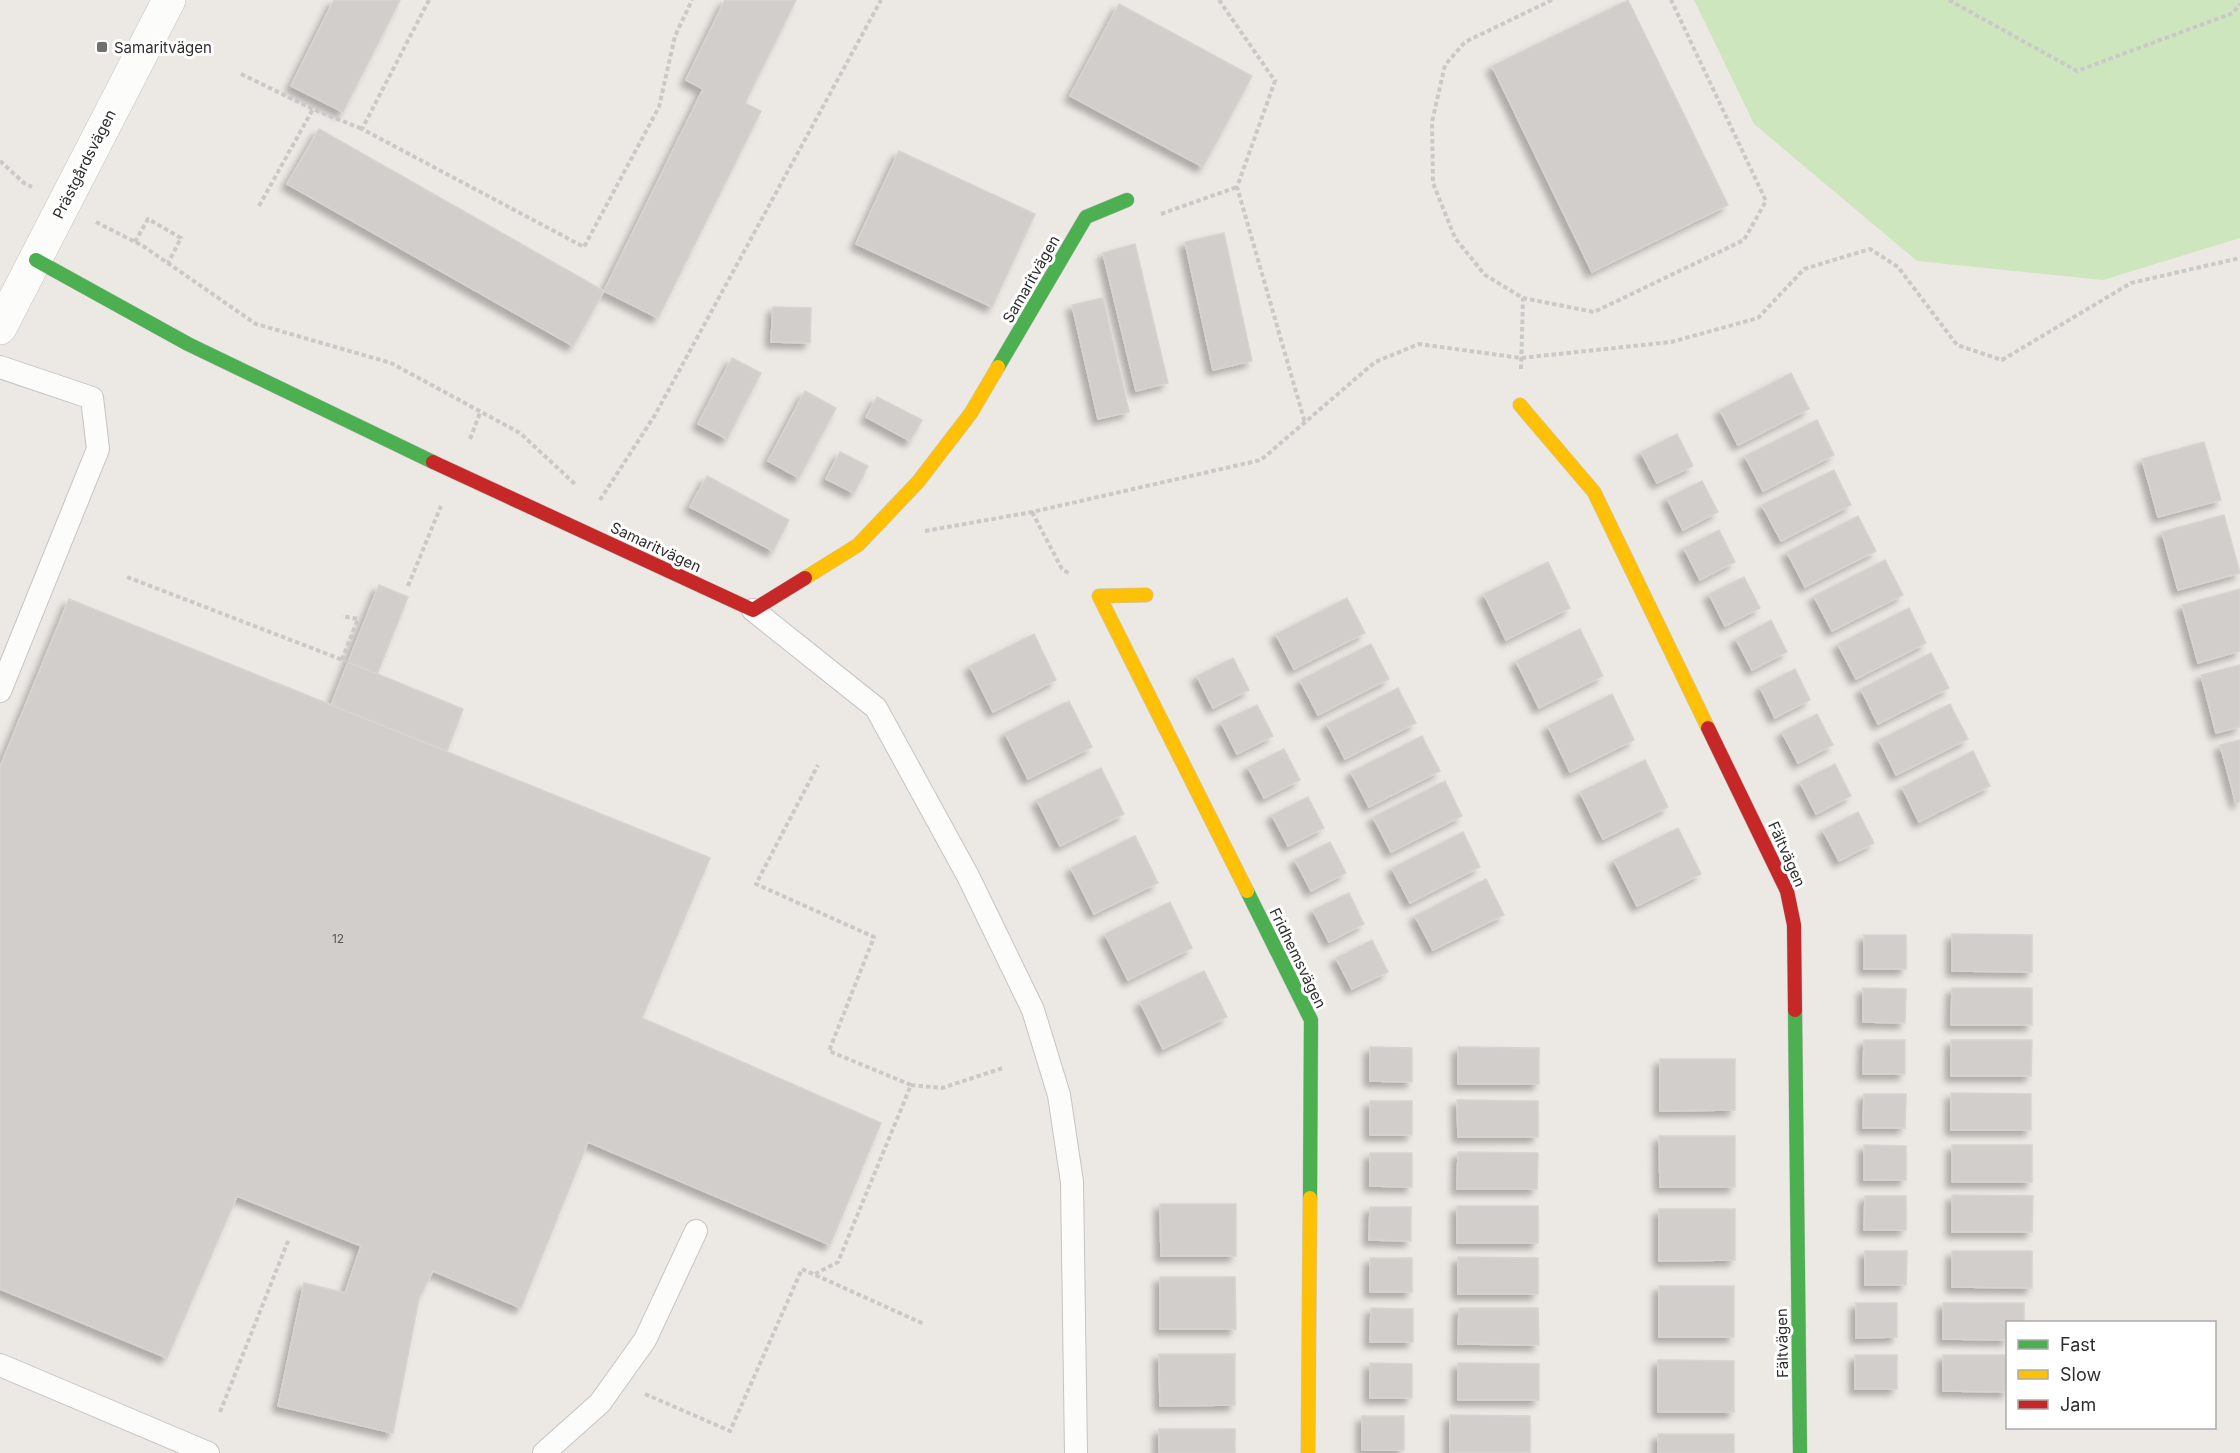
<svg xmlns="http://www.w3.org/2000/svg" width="2240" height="1453" viewBox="0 0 2240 1453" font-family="Inter,sans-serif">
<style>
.green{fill:#cee6be}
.building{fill:#d1cecb;stroke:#d7d4d0;stroke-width:1.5;filter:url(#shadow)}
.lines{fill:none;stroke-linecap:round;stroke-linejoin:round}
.lane-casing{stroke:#c5c4c5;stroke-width:24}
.street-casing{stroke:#c5c4c5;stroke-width:34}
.fast-casing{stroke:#c5c4c5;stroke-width:15}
.slow-casing{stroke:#c5c4c5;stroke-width:15}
.jam-casing{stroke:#c5c4c5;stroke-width:15}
.path{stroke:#c9c9c8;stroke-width:4;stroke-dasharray:4.5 3;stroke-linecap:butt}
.lane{stroke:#fcfcfb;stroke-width:22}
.street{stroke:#fcfcfb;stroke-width:33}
.fast{stroke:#4caf50;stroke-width:14}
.slow{stroke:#ffc107;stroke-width:14}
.jam{stroke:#c62828;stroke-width:14}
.poi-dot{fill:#706f6e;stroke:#fff;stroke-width:2}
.labels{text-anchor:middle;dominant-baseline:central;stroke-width:6;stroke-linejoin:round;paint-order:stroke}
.number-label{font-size:12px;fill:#585857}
.poi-label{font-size:15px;fill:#2e2e2e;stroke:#fff;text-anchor:start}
.street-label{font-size:15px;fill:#2e2e2e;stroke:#fff}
</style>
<defs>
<filter id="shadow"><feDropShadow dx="-5.5" dy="5.5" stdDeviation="3" flood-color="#0004"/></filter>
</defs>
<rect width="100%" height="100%" fill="#ece8e4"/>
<path class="green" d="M1694,0h546v238l-137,42 -186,-19 -163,-137z"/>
<path class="building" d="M334,0h66l-57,112 -52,-26z
M725,0h71l-51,103 16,8 -103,207 -54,-27 99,-202 -17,-9z
M1628,0l100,205 -136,67 -100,-206z
M1119,4l133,72 -49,91 -133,-71z
M319,129l285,162 -31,55 -286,-162z
M899,151l136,63 -43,93 -136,-63z
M1224,233l28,128 -39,9 -28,-128z
M1135,244l33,139 -32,8 -33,-138z
M1103,298l26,114 -31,7 -26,-114z
M773,307l38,1 -1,35 -39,-1z
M732,358l29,15 -34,66 -29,-15z
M1791,373l18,36 -71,36 -18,-35z
M805,391l31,17 -37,70 -31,-17z
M877,397l45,23 -12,21 -44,-24z
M1817,420l17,35 -71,36 -18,-35z
M1677,434l16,32 -36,17 -16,-31z
M2204,442l17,58 -63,17 -16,-58z
M840,452l28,14 -14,27 -28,-14z
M1834,470l17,35 -70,36 -19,-36z
M707,476l82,44 -16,31 -83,-44z
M1702,481l16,31 -35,18 -16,-32z
M2224,515l16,58 -62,17 -16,-58z
M1858,516l18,35 -71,36 -18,-35z
M1719,530l16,32 -35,18 -16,-32z
M1885,560l18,35 -71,36 -18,-35z
M1548,562l22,46 -64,32 -22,-46z
M1744,577l16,31 -35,18 -16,-32z
M379,585l29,12 -31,77 -29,-12z
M2240,589v62l-42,12 -16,-58z
M1347,598l18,35 -71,36 -18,-35z
M69,599l641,259 -68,160 239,105 -51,122 -242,-103 -67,166 -88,-37 -14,27 -26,135 -115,-27 26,-123 41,10 16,-47 -124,-50 -70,162 -167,-69v-522z
M1909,608l17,35 -70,36 -18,-35z
M1771,620l16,32 -35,18 -16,-31z
M1580,629l23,47 -64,32 -23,-47z
M1034,634l22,46 -63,32 -23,-46z
M1371,644l18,35 -71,36 -18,-35z
M1931,653l18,35 -71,36 -17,-35z
M1233,658l16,32 -36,18 -16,-32z
M348,662l115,47 -16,42 -116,-46z
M2240,665v62l-24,6 -15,-58z
M1795,669l15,31 -35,18 -15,-31z
M1398,688l18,35 -71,36 -18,-35z
M1612,694l22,46 -64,32 -22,-46z
M1069,701l23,46 -64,32 -23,-46z
M1950,704l18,35 -72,36 -17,-35z
M1257,705l16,31 -36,18 -16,-32z
M1817,714l16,31 -35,18 -16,-31z
M1422,736l18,35 -71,36 -18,-35z
M2240,740v62l-4,1 -16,-58z
M1284,749l16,31 -36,18 -16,-31z
M1973,751l17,35 -71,36 -17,-35z
M1645,760l23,47 -65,32 -23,-47z
M1835,764l16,32 -35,18 -16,-32z
M1101,768l23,46 -64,32 -23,-46z
M1445,781l17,35 -71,36 -18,-35z
M1308,797l16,31 -36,18 -16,-31z
M1858,812l16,31 -35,18 -16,-31z
M1678,828l23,46 -64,32 -23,-46z
M1463,832l17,35 -70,36 -18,-35z
M1135,836l23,47 -64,31 -23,-46z
M1330,842l16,31 -35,18 -16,-31z
M1486,879l18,36 -71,35 -18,-34z
M1349,893l15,31 -35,18 -16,-32z
M1170,902l22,46 -64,32 -23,-46z
M1952,934l80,1v37l-80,-1z
M1864,935h42v34h-42z
M1372,940l16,32 -36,17 -16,-31z
M1204,971l23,46 -64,32 -23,-47z
M1863,988l43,1 -1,34 -42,-1z
M1952,988h80v37h-81z
M1864,1040h41v34h-42z
M1951,1040h81l-1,36h-80z
M1370,1047l42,1v34l-42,-1z
M1458,1047l81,1v36h-81z
M1660,1059h75v51l-75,1z
M1951,1093l80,1v36h-80z
M1864,1094h42l-1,34h-42z
M1457,1100l81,1v36h-80z
M1370,1101h42v34h-42z
M1659,1136h76v51h-75z
M1864,1145l42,1v34h-42z
M1952,1145h80v37h-80z
M1458,1152l80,1 -1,36h-80z
M1370,1153h42v34l-42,-1z
M1952,1195l81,1 -1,36h-80z
M1865,1196h41v34h-42z
M1160,1204h76v52h-75z
M1457,1206h81v37h-81z
M1370,1207h41v34l-42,-1z
M1659,1209h76v51l-76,1z
M1865,1251h42l-1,34h-41z
M1952,1251h80v37l-80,-1z
M1458,1257l80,1v36h-80z
M1370,1258h42v34h-42z
M1160,1277h75l1,52h-76z
M1659,1286h75v51h-75z
M1856,1303h41v34l-41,1z
M1943,1303h81v19h-16v18l-65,-1z
M1371,1308l42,1v33h-43z
M1459,1308h79l1,37 -81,-1z
M1159,1354h76v51l-75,1z
M1855,1355h42v34h-42z
M1943,1355h65v37l-65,-1z
M1658,1360l76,1v51h-76z
M1370,1363l42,1v34h-42z
M1458,1363l81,1v36h-81z
M1450,1415l80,1v36h-80z
M1362,1416h42v34h-42z
M1159,1429h76v24h-76z
M1658,1434h76v19h-76z"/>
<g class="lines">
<defs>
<path id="lane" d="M0,367l92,31 6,51 -98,242
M753,610l123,98 92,168 65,134 26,85 13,87 4,271
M0,1365l208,88
M544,1453l56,-50 45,-63 51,-109"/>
<path id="street" d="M0,328l169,-328"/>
<path id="fast" d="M36,260l152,84 245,118
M998,367l88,-150 41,-17
M1247,891l64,129 -1,178
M1795,1010l5,443"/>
<path id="slow" d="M1520,405l74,87 114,236
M805,578l53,-33 60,-63 53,-69 27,-46
M1146,595l-47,1 148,295
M1308,1453l2,-255"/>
<path id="jam" d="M433,462l320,148 52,-32
M1708,728l79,163 7,34 1,85"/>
</defs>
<use href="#lane" class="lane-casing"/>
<use href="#street" class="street-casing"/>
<use href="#fast" class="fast-casing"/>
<use href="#slow" class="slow-casing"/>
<use href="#jam" class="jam-casing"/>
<path class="path" d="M429,0l-67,129 222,118 75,-140 16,-71 17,-36
M1219,0l56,81 -38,106 68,236
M1552,0l-87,42 -20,23 -13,57 1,61 22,55 30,37 38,23 71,14 150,-72 22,-39 -95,-201
M1949,0l128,71 156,-58 7,-9
M241,74l72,35 49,20
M0,161l24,22 8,4
M259,206l54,-97
M1161,214l76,-27
M96,222l47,24 113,78 135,39 129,70 56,52
M135,242l13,-23 33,19 -13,25
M1521,369l2,-71
M470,439l10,-26
M600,500l55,-85 226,-415
M1032,512l30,57 8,5
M925,531l107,-19 229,-52 114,-98 44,-18 102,14 150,-16 87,-24 46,-49 66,-20 28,18 59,78 45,15 129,-77 109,-25
M127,577l221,85
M408,586l33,-80
M342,660l16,-41 -16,-3
M911,1085l31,3 61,-20
M815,1274l23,-12 73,-177 -82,-34 45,-114 -118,-53 62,-119
M645,1394l85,37 72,-162 122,55
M220,1412l68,-171"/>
<use href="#lane" class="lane"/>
<use href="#street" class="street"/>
<use href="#fast" class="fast"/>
<use href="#slow" class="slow"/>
<use href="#jam" class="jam"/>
</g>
<rect class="poi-dot" x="96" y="41" width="12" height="12" rx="3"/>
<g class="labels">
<g class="number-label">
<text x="338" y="938">12</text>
</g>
<g class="poi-label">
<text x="114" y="47">Samaritvägen</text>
</g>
<g class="street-label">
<text transform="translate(84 164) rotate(-63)">Prästgårdsvägen</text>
<text transform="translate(1031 279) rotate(-60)">Samaritvägen</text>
<text transform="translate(656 547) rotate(25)">Samaritvägen</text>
<text transform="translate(1787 854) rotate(66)">Fältvägen</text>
<text transform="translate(1298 958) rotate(64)">Fridhemsvägen</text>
<text transform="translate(1782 1343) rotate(-91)">Fältvägen</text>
</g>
</g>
<rect x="2006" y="1321" width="210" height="108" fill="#ffffff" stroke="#ababab" stroke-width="1.5"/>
<rect x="2018" y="1340" width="30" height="9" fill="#4caf50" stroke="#ababab" stroke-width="1.5"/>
<text x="2060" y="1351" font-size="18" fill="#2e2e2e">Fast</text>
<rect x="2018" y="1370" width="30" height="9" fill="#ffc107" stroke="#ababab" stroke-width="1.5"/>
<text x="2060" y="1381" font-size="18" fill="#2e2e2e">Slow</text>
<rect x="2018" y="1400" width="30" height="9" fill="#c62828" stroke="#ababab" stroke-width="1.5"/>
<text x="2060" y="1411" font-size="18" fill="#2e2e2e">Jam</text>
</svg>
